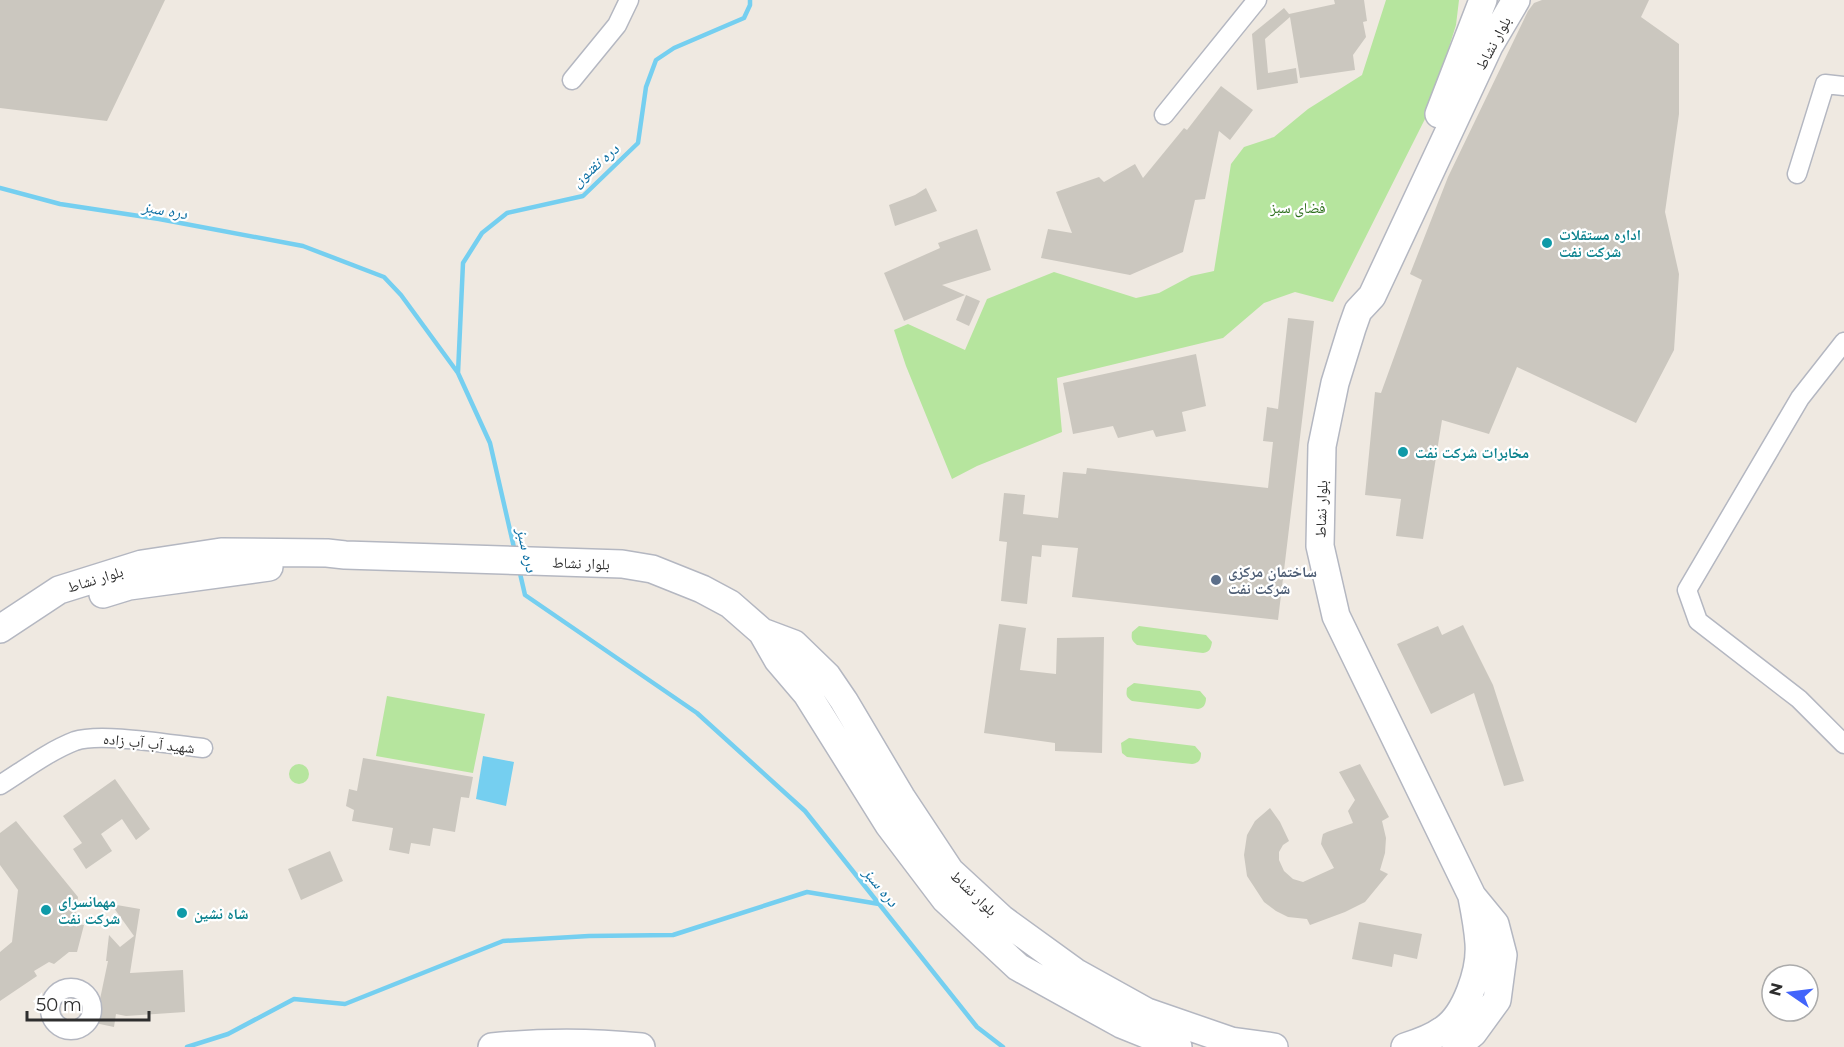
<svg xmlns="http://www.w3.org/2000/svg" width="1844" height="1047" viewBox="0 0 1844 1047" font-family="Montserrat,'Noto Naskh Arabic',sans-serif">
<style>
.green{fill:#b6e59e}
.water{fill:#75cff0}
.lines{fill:none;stroke-linecap:round;stroke-linejoin:round}
.stream{stroke:#75cff0;stroke-width:4.5}
.building{fill:#cbc7bf}
.minor-casing{stroke:#b4b7c1;stroke-width:21}
.secondary-casing{stroke:#b4b7c1;stroke-width:30}
.minor{stroke:#fff;stroke-width:18}
.secondary{stroke:#fff;stroke-width:27}
.culture-dot{fill:#0f9aa8;stroke:#fff;stroke-width:2}
.service-dot{fill:#5c6f8a;stroke:#fff;stroke-width:2}
.labels{text-anchor:middle;dominant-baseline:central;stroke-width:4.5;stroke-linejoin:round;paint-order:stroke}
.street-label{font-size:15px;fill:#2e2e2e;stroke:#fff}
.park-label{font-size:15px;fill:#2c6e1b;stroke:#fff}
.culture-label{font-size:15px;font-weight:bold;fill:#0d838f;stroke:#fff;text-anchor:start}
.service-label{font-size:15px;font-weight:bold;fill:#4e5e75;stroke:#fff;text-anchor:start}
.water-label{font-size:16px;font-style:italic;fill:#0d6fa3;stroke:#fff}
</style>
<rect width="100%" height="100%" fill="#efe9e1"/>
<path class="green" d="M1386,0h73l-3,25 -27,86 -96,191 -38,-10 -31,11 -41,35 -166,40 5,54 -85,34 -25,13 -46,-113 -12,-36 14,-6 57,26 22,-51 67,-27 82,26 23,-5 32,-17 23,-5 17,-107 13,-17 30,-10 34,-28 54,-34z
M1139,626l67,9 6,7c-1,6 -2,10 -9,11l-66,-8c-5,-4 -6,-6 -5,-13z
M1134,683l66,8 6,7c0,6 -2,10 -8,11l-66,-8c-6,-4 -6,-6 -5,-13z
M387,696l98,18 -12,59 -97,-17z
M1129,738l66,8 6,7c0,7 -2,10 -9,11l-65,-7 -5,-4 -1,-10z
M289 774a10 10 0 1 1 20 0a10 10 0 1 1-20 0Z"/>
<path class="water" d="M483,756l31,6 -8,44 -30,-7z"/>
<g class="lines">
<path class="stream" d="M0,188l60,16 99,15 144,27 81,31 17,18 57,78 32,70 25,109
M458,373l5,-110 19,-30 25,-20 76,-17 55,-53 8,-56 10,-27 18,-12 70,-30 6,-13v-5
M519,569l6,26 172,118 108,98 172,216 26,20
M187,1047l41,-13 66,-35 51,5 158,-63 86,-5 84,-1 134,-43 72,12"/>
</g>
<path class="building" d="M0,0h165l-58,121 -107,-13z
M1334,0h30l3,21 -4,1 3,15 -13,18 2,15 -55,8 -10,-61 -25,22 3,34 28,-5 2,15 -41,7 -5,-56 32,-26 5,6 46,-10z
M1542,0h107l-8,17 38,27v70l-14,98 14,62 -5,76 -38,73 -119,-56 -28,67 -47,-14 -19,119 -27,-3 5,-37 -36,-4 10,-103 6,1 41,-113 -12,-6 38,-97 80,-166 6,-8z
M1221,86l32,24 -23,30 -11,-9 -14,68 -10,1 -12,52 -53,23 -89,-17 7,-29 24,4 -16,-41 43,-15 5,5 31,-18 8,14 41,-50 3,2z
M926,188l11,23 -42,15 -6,-21 26,-10z
M977,229l14,41 -49,15 23,10 -61,26 -20,-48 56,-25 -2,-5z
M966,295l14,6 -11,25 -13,-6z
M1288,318l26,3 -36,299 -206,-23 6,-49 -36,-3 -1,12 -9,-1 -5,48 -26,-3 6,-59 -8,-1 5,-48 21,2 -2,19 35,4 5,-46 23,2 1,-6 181,20 5,-46 -10,-1 4,-34 11,2z
M1196,354l10,52 -24,6 4,19 -30,6 -3,-7 -35,8 -5,-12 -40,8 -10,-51z
M999,624l27,4 -6,42 36,4 1,-36 47,-1 -2,116 -47,-2v-8l-71,-10z
M1463,625l30,60 31,96 -20,5 -30,-93 -43,21 -34,-70 41,-18 4,9z
M363,758l110,19 -4,21 -8,-1 -6,35 -22,-4 -3,18 -19,-3 -2,11 -20,-4 4,-22 -41,-7 2,-11 -8,-4 3,-17 8,2z
M1360,764l29,53 -7,4 4,17 -1,15 -5,17 8,4 -23,28 -20,10 -35,13 -3,-6 -19,-2 -12,-6 -12,-9 -17,-26 -3,-21 3,-20 8,-14 15,-13 10,14 9,19 -6,4 -4,7v8l5,11 9,8 10,3 31,-14 -13,-24 1,-6 1,-4 4,-2 26,-9 -5,-12 7,-11 -16,-28z
M115,779l35,50 -14,11 -14,-21 -21,15 11,17 -26,18 -13,-20 9,-6 -19,-27z
M16,821l62,76 -4,26 10,2 -7,27h-8l-15,12 -5,-2 -15,9 3,5 -37,25v-49l12,-10 6,-52 -18,-25v-32z
M330,851l13,30 -42,19 -13,-31z
M111,904l29,5 -10,64 53,-3 2,42 -59,4 -10,-2 -2,13 -19,-4 13,-62h-2l3,-26 11,12 14,-11z
M1359,922l63,12 -5,25 -23,-5 -2,13 -40,-8z"/>
<g class="lines">
<defs>
<path id="minor" d="M572,80l45,-55 12,-25
M1164,115l93,-115
M1797,174l28,-90 19,2
M1844,342l-44,56 -113,192 11,31 101,78 45,45
M0,785c24,-15 49,-34 75,-44 26,-9 98,4 128,7
M50 1009a21 21 0 1 1 42 0a21 21 0 1 1-42 0Z"/>
<path id="secondary" d="M1439,114l44,-114
M103,594l26,-8 140,-19
M0,629l59,-39 83,-26 79,-12 106,1 18,2 277,9 30,5 50,20 28,15 32,28 16,28 29,34 82,131 56,74 73,68 103,57 57,23
M762,632l32,12 33,32 17,25 57,96 49,74 52,48 73,53 72,40 84,29 43,6
M492,1047c49,-5 100,-5 149,0
M1405,1047c13,-4 27,-9 38,-17 23,-15 38,-60 36,-87 -1,-15 -4,-31 -7,-46
M1456,1047l17,-14 24,-33 6,-45 -8,-31 -23,-28 -136,-280 -16,-70 2,-100 13,-63 17,-55 6,-17 14,-15 117,-250 27,-46"/>
</defs>
<use href="#minor" class="minor-casing"/>
<use href="#secondary" class="secondary-casing"/>
<use href="#minor" class="minor"/>
<use href="#secondary" class="secondary"/>
</g>
<g class="culture-dot">
<circle cx="1547" cy="243" r="6"/>
<circle cx="1403" cy="452" r="6"/>
<circle cx="46" cy="910" r="6"/>
<circle cx="182" cy="913" r="6"/>
</g>
<circle class="service-dot" cx="1216" cy="580" r="6"/>
<g class="labels">
<g class="street-label">
<text transform="translate(1493 43) rotate(-62)">بلوار نشاط</text>
<text transform="translate(1321 509) rotate(-88)">بلوار نشاط</text>
<text transform="translate(581 563) rotate(2)">بلوار نشاط</text>
<text transform="translate(95 579) rotate(-17)">بلوار نشاط</text>
<text transform="translate(149 743) rotate(6)">شهید آب آب زاده</text>
<text transform="translate(974 893) rotate(44)">بلوار نشاط</text>
</g>
<g class="park-label">
<text x="1298" y="207">فضای سبز</text>
</g>
<g class="culture-label">
<text x="1559" y="234">اداره مستقلات<tspan x="1559" dy="17">شرکت نفت</tspan></text>
<text x="1415" y="452">مخابرات شرکت نفت</text>
<text x="58" y="901">مهمانسرای<tspan x="58" dy="17">شرکت نفت</tspan></text>
<text x="194" y="913">شاه نشین</text>
</g>
<g class="service-label">
<text x="1228" y="571">ساختمان مرکزی<tspan x="1228" dy="17">شرکت نفت</tspan></text>
</g>
<g class="water-label">
<text transform="translate(595 165) rotate(-41)">دره نفتون</text>
<text transform="translate(165 210) rotate(10)">دره سبز</text>
<text transform="translate(527 550) rotate(77)">دره سبز</text>
<text transform="translate(881 887) rotate(51)">دره سبز</text>
</g>
</g>
<g transform="translate(1790 993) rotate(284)"><circle r="28" fill="#ffffff" stroke="#ababab" stroke-width="1.5"/>
<path d="M0-4.5L10 22L0 15L-10 22Z" fill="#4264fb"/>
<text y="-9" font-size="16" font-weight="bold" text-anchor="middle" fill="#2e2e2e">N</text>
</g>
<path d="M27 1011v9h122v-9" fill="none" stroke="#2e2e2e" stroke-width="3"/>
<text x="36" y="1011" font-size="18" fill="#2e2e2e" stroke="#ffffff" stroke-width="4.5" paint-order="stroke">50 m</text>
</svg>
